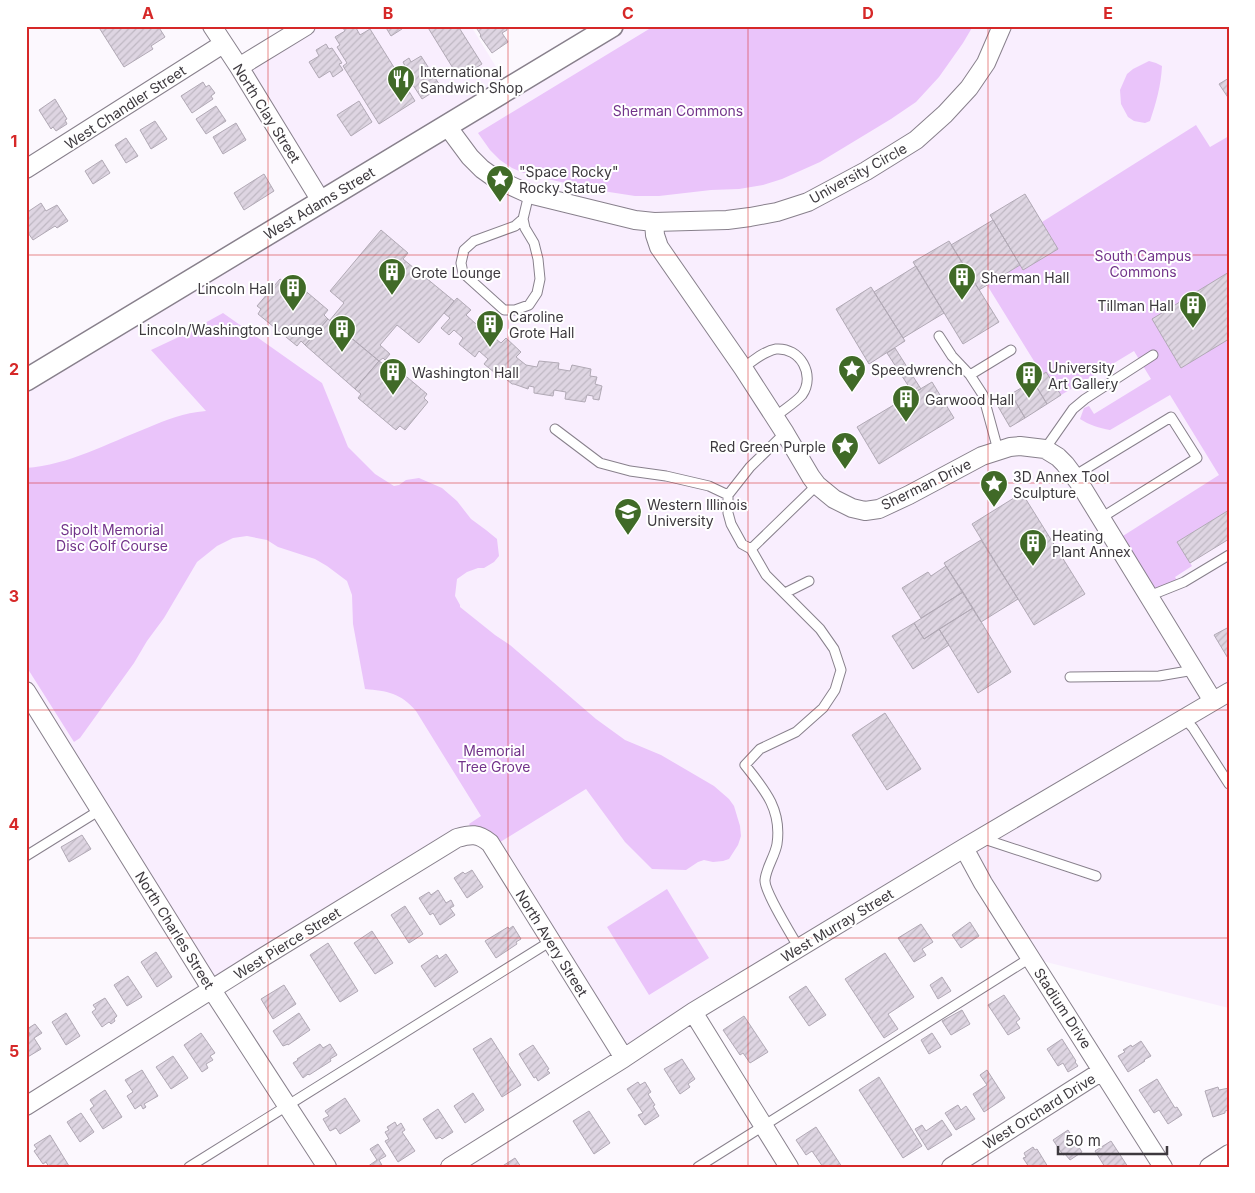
<svg xmlns="http://www.w3.org/2000/svg" width="1255" height="1193" viewBox="0 0 1255 1193" font-family="Inter,sans-serif">
<style>
.built{fill:#f9eefe}
.green{fill:#eac4fa}
.building{fill:url(#building-hatch);stroke:#b1a9b5}
.lines{fill:none;stroke-linecap:round;stroke-linejoin:round}
.service-casing{stroke:#88808c;stroke-width:11}
.minor-casing{stroke:#88808c;stroke-width:20}
.tertiary-casing{stroke:#88808c;stroke-width:24}
.service{stroke:#fff;stroke-width:9}
.minor{stroke:#fff;stroke-width:18}
.tertiary{stroke:#fff;stroke-width:21}
.grid{fill:none;stroke:#d62828;stroke-width:1;stroke-opacity:0.55}
.labels{text-anchor:middle;dominant-baseline:central;stroke-width:4;stroke-linejoin:round;paint-order:stroke}
.poi-label{font-size:14px;fill:#3d393e;stroke:#fff;text-anchor:start}
.street-label{font-size:14px;fill:#3d393e;stroke:#fff}
.park-label{font-size:14px;fill:#72338a;stroke:#fff}
.neatline{fill:none;stroke:#d62828;stroke-width:2}
.grid-label{font-size:16px;text-anchor:middle;font-weight:bold;fill:#d62828}
</style>
<defs>
<pattern id="building-hatch" width="6" height="6" patternUnits="userSpaceOnUse" patternTransform="scale(1.25)"><rect width="6" height="6" fill="#ded5e2"/><path d="M-1 1l2-2M0 6l6-6M5 7l2-2" fill="none" stroke="#bfb8c3"/></pattern>
</defs>
<rect width="100%" height="100%" fill="#fcf8fe"/>
<path class="built" d="M306,26h165l38,62 103,-62h617v982l-199,-50 -66,-110 -340,210 -149,-223 -263,155 -186,-299v-311l295,-179 -82,-134z"/>
<path class="green" d="M654,26h319l-10,17 -24,34 -23,25 -25,17 -71,43 -38,17 -19,6 -24,4 -28,1 -52,6h-24l-39,-6 -70,-16 -14,-6 -12,-8 -10,-10 -12,-17z
M1149,61l7,2 6,3c-1,20 -6,37 -12,55l-5,2 -11,-2 -6,-4 -7,-13 -1,-14 7,-16 6,-5z
M1196,125l14,22 19,-11v374l-52,32 15,24 -17,11 4,7 -30,12 -34,-55 104,-66 -49,-80 -60,35c-11,-2 -21,-5 -30,-11l4,-11 5,-2 5,8 57,-35 -17,-28 -73,44 -15,-23 -4,2 -55,-89 33,-20 22,-43z
M223,313l99,70 26,64 27,27 19,12 5,-1 7,-5 13,-2 23,10 15,13 14,18 15,11 11,9 2,17 -5,6 -10,6h-6l-11,4 -10,7 -2,17 5,9v2l35,28 15,10 86,74 29,21 36,15 53,31 15,13 5,7 6,20 1,10 -3,9 -9,14 -6,2 -10,1 -9,-2 -6,2 -12,8 -34,-1 -27,-27 -39,-53 -94,58 -17,-12 -6,-11 12,-8 -65,-105c-15,-18 -29,-20 -51,-22l-12,-65 -1,-29 -5,-14 -20,-15 -12,-7 -37,-12 -11,-7 -20,-4 -14,2 -16,8 -20,16 -33,56 -17,23 -13,22 -54,75 -6,4 -48,-76v-198c43,-3 82,-25 121,-40 22,-9 35,-15 59,-17l-55,-61 32,-15z
M667,889l42,69 -60,37 -42,-68z"/>
<path class="building" d="M98,26h60l7,11 -14,9 2,3 -29,18z
M346,26h9l5,9 10,-6 45,72 -36,23 -36,-58 4,-3 -10,-16 3,-2 -5,-8 10,-6 -2,-3z
M385,26h15l2,3 -11,7z
M427,26h31l24,38 -23,14z
M475,26h30l2,4 -5,3 6,9 -16,11 -12,-17 1,-1z
M326,44l3,5 3,-1 10,15 -3,1 4,6 -10,7 -3,-6 -11,7 -10,-16 10,-6 -3,-6z
M421,56l20,31 -19,12 -20,-31 3,-2 -2,-4 6,-4 2,4z
M1229,78v21l-10,-15z
M203,82l3,5 3,-2 6,8 -4,3 2,3 -21,14 -11,-17z
M55,99l12,20 -2,1 2,4 -11,7 -3,-4 -2,2 -12,-19z
M359,101l13,21 -21,14 -14,-21z
M216,106l10,15 -20,13 -10,-15z
M155,121l12,18 -16,10 -11,-19z
M236,123l10,17 -23,14 -10,-17z
M126,138l12,18 -12,7 -11,-18z
M102,160l8,13 -17,11 -8,-13z
M264,174l10,17 -30,19 -10,-17z
M1025,194l33,55 -35,21 -33,-55z
M41,203l5,8 11,-6 11,16 -11,7 -2,-2 -22,14 -7,-10v-17z
M993,220l27,45 -41,25 -28,-45z
M381,230l27,23 -5,6 51,42 -35,42 -22,-18 -17,20 10,9 -5,6 -2,-2 -4,3 -49,-41 14,-17 -14,-12z
M949,241l50,81 -36,22 -50,-82z
M916,266l28,47 -41,25 -29,-46z
M1229,272v67l-48,29 -29,-49z
M289,277l39,33 -4,5 4,4 -23,26 -4,-4 -4,5 -39,-32 3,-5 -4,-3 23,-27 5,3z
M871,287l34,54 -36,23 -33,-55z
M457,298l14,12 -5,5 10,9 5,-6 15,13 -4,5 9,7 5,-5 15,14 -5,5 10,8 11,2 2,-6 20,2 -1,6 12,2 2,-6 19,4 -1,7 7,1 -2,7 7,2 -3,14 -6,-1v-3l-6,-1 -2,7 -20,-3 1,-7 -12,-2 -1,6 -19,-3v-6l-5,-1 -1,3 -14,-5h-2l-6,-5 2,-3 -4,-4 -4,5 -16,-13 4,-5 -9,-8 -4,6 -16,-13 4,-6 -9,-8 -5,5 -8,-7 9,-10 -6,-5z
M328,319l51,42 -24,28 -50,-44z
M895,348l26,41 -8,4 -26,-40z
M379,361l6,4 3,-4 39,33 -3,4 4,4 -23,28 -5,-4 -4,4 -38,-32 3,-4 -6,-5z
M1046,372l15,23 -14,9 -14,-23z
M1033,381l14,23 -22,14 -14,-24z
M932,382l22,36 -75,46 -22,-37z
M1011,394l14,24 -15,9 -14,-24z
M1022,493l63,101 -51,31 -62,-101z
M1229,510v29l-39,24 -13,-21z
M981,540l37,59 -37,23 -37,-59z
M946,566l17,26 -42,26 -19,-30 26,-16 3,4z
M963,592l10,16 -49,31 -10,-16z
M973,608l38,64 -33,21 -39,-64z
M914,623l10,16 15,-10 10,16 -36,24 -21,-33z
M1229,627v33l-15,-25z
M885,713l36,56 -34,21 -35,-55z
M82,835l9,14 -22,13 -8,-15z
M472,870l11,17 -16,11 -13,-20 9,-6 2,2z
M438,890l8,13 5,-3 3,6 -4,2 5,7 -15,10 -7,-12 -3,2 -11,-17 10,-6 2,3z
M405,906l18,28 -14,9 -18,-28z
M970,922l9,14 -18,12 -9,-13z
M921,924l12,18 -11,7 4,6 -12,7 -16,-24z
M513,926l8,13 -5,3 1,2 -21,14 -11,-17 23,-14 1,2z
M372,931l21,32 -18,11 -21,-31z
M328,943l30,48 -18,11 -30,-47z
M156,952l16,25 -15,10 -16,-25z
M885,953l29,44 -26,17 10,15 -14,9 -39,-59z
M446,954l12,18 -23,15 -14,-21 16,-11 2,4z
M128,976l14,21 -15,9 -13,-21z
M942,977l9,14 -13,8 -8,-14z
M284,985l12,19 -23,15 -12,-20z
M806,986l20,29 -17,11 -20,-29z
M1004,995l16,24 -4,3 4,6 -12,7 -20,-30z
M105,998l12,18 -3,3 1,2 -4,3 -2,-2 -7,5 -10,-15 4,-3 -3,-4z
M962,1010l8,14 -19,11 -9,-14z
M66,1013l14,23 -14,9 -14,-23z
M299,1013l11,17 -22,15v-1l-5,2 -10,-15z
M744,1016l24,36 -18,11 -7,-10 -3,2 -17,-25z
M35,1024l7,9 -8,5 7,11 -15,9v-22l4,-2 -3,-5z
M201,1033l14,20 -5,3 3,4 -7,4 2,4 -6,4 -18,-27z
M932,1033l9,14 -12,7 -8,-14z
M491,1038l30,47 -19,12 -29,-48z
M1062,1039l14,22 -1,1 3,4 -10,6 -5,-9 -5,3 -11,-17z
M1141,1041l10,15 -7,4 1,1 -17,11 -10,-16 7,-4 -2,-2 8,-5 1,2z
M320,1044l3,4 7,-4 7,11 -7,4 1,2 -22,14 -1,-1 -5,4 -10,-15 5,-3 -1,-1z
M533,1045l16,24 -2,1 3,3 -12,8 -2,-4 -2,1 -15,-24z
M173,1056l15,22 -17,11 -15,-22z
M682,1059l13,20 -7,5 2,3 -10,7 -16,-25z
M142,1070l16,26 -14,8 2,3 -3,2 -2,-4 -6,4 -8,-13 6,-4 -8,-12z
M987,1070l18,28 -21,14 -11,-18 14,-9 -7,-10z
M879,1077l43,69 -19,12 -44,-68z
M1157,1079l18,29 2,-1 5,8 -14,9 -9,-14 -5,3 -15,-23z
M638,1082l2,3 5,-3 6,10 -3,2 7,11 -2,1 6,10 -14,9 -7,-10 5,-2 -16,-24z
M1218,1087l1,3 10,-2v22l-4,1v2l-12,4 -8,-26z
M105,1090l17,27 -19,12 -13,-20 4,-3 -4,-6z
M473,1093l11,17 -19,13 -11,-17z
M345,1098l15,23 -20,13 -4,-6 -6,3 -7,-12 6,-3 -4,-5z
M958,1105l3,5 5,-4 9,13 -19,11 -11,-17z
M438,1109l15,23 -11,7 -2,-2 -4,2 -13,-20z
M589,1111l21,32 -16,11 -21,-33z
M81,1113l13,19 -14,10 -13,-20z
M942,1120l10,15 -24,15 -13,-21 7,-4 4,6z
M395,1122l2,4 4,-3 4,7 -3,2 13,19 -17,11 -13,-21 4,-2 -4,-7 4,-2 -2,-3z
M816,1127l26,40h-19l-11,-16 -6,4 -10,-15z
M1068,1130l14,22 -12,8 -5,-6 -2,1 -10,-15z
M50,1135l19,31 -1,1h-19l-3,-5 -3,2 -9,-13 3,-2 -3,-4z
M1111,1141l17,26h-23l-10,-16z
M378,1144l8,12 -7,4 4,7h-16l10,-7 -7,-11z
M1033,1147l2,3 2,-1 11,18h-19l-6,-9 3,-1 -2,-4z
M515,1158l6,9h-20z"/>
<g class="lines">
<defs>
<path id="service" d="M523,219l-8,7 -41,15 -10,9 -3,13 2,10 41,37h11l14,-5 8,-12 3,-14 -2,-20 -4,-16 -9,-15 -2,-9 6,-25
M939,336l13,20 18,19
M743,368c10,-7 21,-17 33,-19 24,-2 40,26 26,46 -7,8 -19,15 -27,22
M555,429l45,34 30,8 36,5 43,10 19,9
M785,433l-35,34 -22,28v18l3,11 11,20 9,5 15,26 54,54 14,20 7,21 -6,20 -12,18 -27,24 -36,17 -15,16c20,25 37,45 32,79 -2,12 -11,24 -12,36 -1,11 27,56 34,68
M1045,449l28,-40 12,-10 68,-44
M998,450l-15,-55 -13,-20 41,-25
M1074,476l97,-59 26,41 -96,60
M751,549l66,-64
M785,593l24,-12
M1149,596l35,-14 45,-27
M1070,677l89,-1 35,-6
M1184,718l9,10 36,56
M981,838l115,38
M26,856l74,-46
M189,1167l362,-226
M698,1167l332,-209"/>
<path id="minor" d="M212,26l27,41 82,134
M239,67l67,-41
M447,126l23,31 12,12 14,10 33,15 106,26 19,2 73,-2 23,-3 27,-5 31,-10 58,-31 50,-31 29,-26 24,-26 17,-25 16,-37
M26,169l197,-125
M654,222l1,13 4,12 84,121 42,65 26,44 6,8 17,14 18,9 13,3 14,-2 30,-14 73,-39 28,-9 10,-1 25,3 13,8 7,7 15,20 133,217
M26,691l186,299 115,177
M964,848l19,35 180,284
M693,1012l96,155
M26,1106l234,-147 197,-121c14,-4 21,-5 33,5l134,215
M450,1167l174,-109 69,-46 271,-164 265,-156
M951,1167l151,-96
M1209,1167l20,-13"/>
<path id="tertiary" d="M26,380l586,-354"/>
</defs>
<use href="#service" class="service-casing"/>
<use href="#minor" class="minor-casing"/>
<use href="#tertiary" class="tertiary-casing"/>
<use href="#service" class="service"/>
<use href="#minor" class="minor"/>
<use href="#tertiary" class="tertiary"/>
</g>
<path class="grid" d="M268,26v1141M508,26v1141M748,26v1141M988,26v1141M26,255h1203M26,483h1203M26,710h1203M26,938h1203"/>
<defs>
<symbol id="restaurant-pin" viewBox="-11 -11 22 30"><path d="M0 17L-7.5 6A9.5 9.5 0 1 1 7.5 6Z" fill="#406a27" stroke="#fff"/><path d="M-5-6h1v4h1v-4h1v4h1v-4h1v5L-1.5 .5V6h-2V.5L-5-1ZM5-6V6H3V1.5H1.5Q1.5-4 5-6Z" fill="#fff"/></symbol>
<symbol id="sight-pin" viewBox="-11 -11 22 30"><path d="M0 17L-7.5 6A9.5 9.5 0 1 1 7.5 6Z" fill="#406a27" stroke="#fff"/><path d="M0-6L1.8-2.2L6-1.7L2.9 1.2L3.7 5.4L0 3.3L-3.7 5.4L-2.9 1.2L-6-1.7L-1.8-2.2Z" fill="#fff"/></symbol>
<symbol id="building-pin" viewBox="-11 -11 22 30"><path d="M0 17L-7.5 6A9.5 9.5 0 1 1 7.5 6Z" fill="#406a27" stroke="#fff"/><path d="M-4-6H4V6H1V3H-1V6H-4ZM-2.5-4.3h1.7v1.8h-1.7ZM.8-4.3h1.7v1.8H.8ZM-2.5-1h1.7V.8h-1.7ZM.8-1h1.7V.8H.8Z" fill="#fff"/></symbol>
<symbol id="university-pin" viewBox="-11 -11 22 30"><path d="M0 17L-7.5 6A9.5 9.5 0 1 1 7.5 6Z" fill="#406a27" stroke="#fff"/><path d="M0-5L7-2L0 1L-7-2ZM-4 1L0 2.5L4 1V4Q0 6-4 4Z" fill="#fff"/></symbol>
</defs>
<g fill-rule="evenodd">
<use href="#restaurant-pin" x="385" y="63" width="32" height="43"/>
<use href="#sight-pin" x="484" y="163" width="32" height="43"/>
<use href="#building-pin" x="376" y="256" width="32" height="43"/>
<use href="#building-pin" x="946" y="261" width="32" height="43"/>
<use href="#building-pin" x="277" y="272" width="32" height="43"/>
<use href="#building-pin" x="1177" y="289" width="32" height="43"/>
<use href="#building-pin" x="474" y="308" width="32" height="43"/>
<use href="#building-pin" x="326" y="313" width="32" height="43"/>
<use href="#sight-pin" x="836" y="353" width="32" height="43"/>
<use href="#building-pin" x="377" y="356" width="32" height="43"/>
<use href="#building-pin" x="1013" y="359" width="32" height="43"/>
<use href="#building-pin" x="890" y="383" width="32" height="43"/>
<use href="#sight-pin" x="829" y="430" width="32" height="43"/>
<use href="#sight-pin" x="978" y="468" width="32" height="43"/>
<use href="#university-pin" x="612" y="496" width="32" height="43"/>
<use href="#building-pin" x="1017" y="527" width="32" height="43"/>
</g>
<g class="labels">
<g class="poi-label">
<text x="420" y="71">International<tspan x="420" dy="16">Sandwich Shop</tspan></text>
<text x="519" y="171">"Space Rocky"<tspan x="519" dy="16">Rocky Statue</tspan></text>
<text x="411" y="272">Grote Lounge</text>
<text x="981" y="277">Sherman Hall</text>
<text x="274" y="288" text-anchor="end">Lincoln Hall</text>
<text x="1174" y="305" text-anchor="end">Tillman Hall</text>
<text x="509" y="316">Caroline<tspan x="509" dy="16">Grote Hall</tspan></text>
<text x="323" y="329" text-anchor="end">Lincoln/Washington Lounge</text>
<text x="1048" y="367">University<tspan x="1048" dy="16">Art Gallery</tspan></text>
<text x="871" y="369">Speedwrench</text>
<text x="412" y="372">Washington Hall</text>
<text x="925" y="399">Garwood Hall</text>
<text x="826" y="446" text-anchor="end">Red Green Purple</text>
<text x="1013" y="476">3D Annex Tool<tspan x="1013" dy="16">Sculpture</tspan></text>
<text x="647" y="504">Western Illinois<tspan x="647" dy="16">University</tspan></text>
<text x="1052" y="535">Heating<tspan x="1052" dy="16">Plant Annex</tspan></text>
</g>
<g class="street-label">
<text transform="translate(125 107) rotate(-33)">West Chandler Street</text>
<text transform="translate(267 113) rotate(58)">North Clay Street</text>
<text transform="translate(858 173) rotate(-29)">University Circle</text>
<text transform="translate(319 203) rotate(-31)">West Adams Street</text>
<text transform="translate(926 484) rotate(-26)">Sherman Drive</text>
<text transform="translate(837 925) rotate(-31)">West Murray Street</text>
<text transform="translate(175 930) rotate(58)">North Charles Street</text>
<text transform="translate(287 943) rotate(-32)">West Pierce Street</text>
<text transform="translate(552 943) rotate(58)">North Avery Street</text>
<text transform="translate(1063 1008) rotate(57)">Stadium Drive</text>
<text transform="translate(1039 1111) rotate(-32)">West Orchard Drive</text>
</g>
<g class="park-label">
<text x="678" y="110">Sherman Commons</text>
<text x="1143" y="255">South Campus<tspan x="1143" dy="16">Commons</tspan></text>
<text x="112" y="529">Sipolt Memorial<tspan x="112" dy="16">Disc Golf Course</tspan></text>
<text x="494" y="750">Memorial<tspan x="494" dy="16">Tree Grove</tspan></text>
</g>
</g>
<rect width="1255" height="1193" fill="none" stroke="#ffffff" stroke-width="55"/>
<path d="M1058 1146v8h109v-8" fill="none" stroke="#3d393e" stroke-width="2.5"/>
<text x="1065" y="1146" font-size="15" fill="#3d393e" stroke="#ffffff" stroke-width="4" paint-order="stroke">50 m</text>
<rect x="28" y="28" width="1200" height="1138" class="neatline"/>
<g class="grid-label">
<text x="148" y="19">A</text>
<text x="388" y="19">B</text>
<text x="628" y="19">C</text>
<text x="868" y="19">D</text>
<text x="1108" y="19">E</text>
<text x="14" y="147">1</text>
<text x="14" y="375">2</text>
<text x="14" y="602">3</text>
<text x="14" y="830">4</text>
<text x="14" y="1057">5</text>
</g>
</svg>
